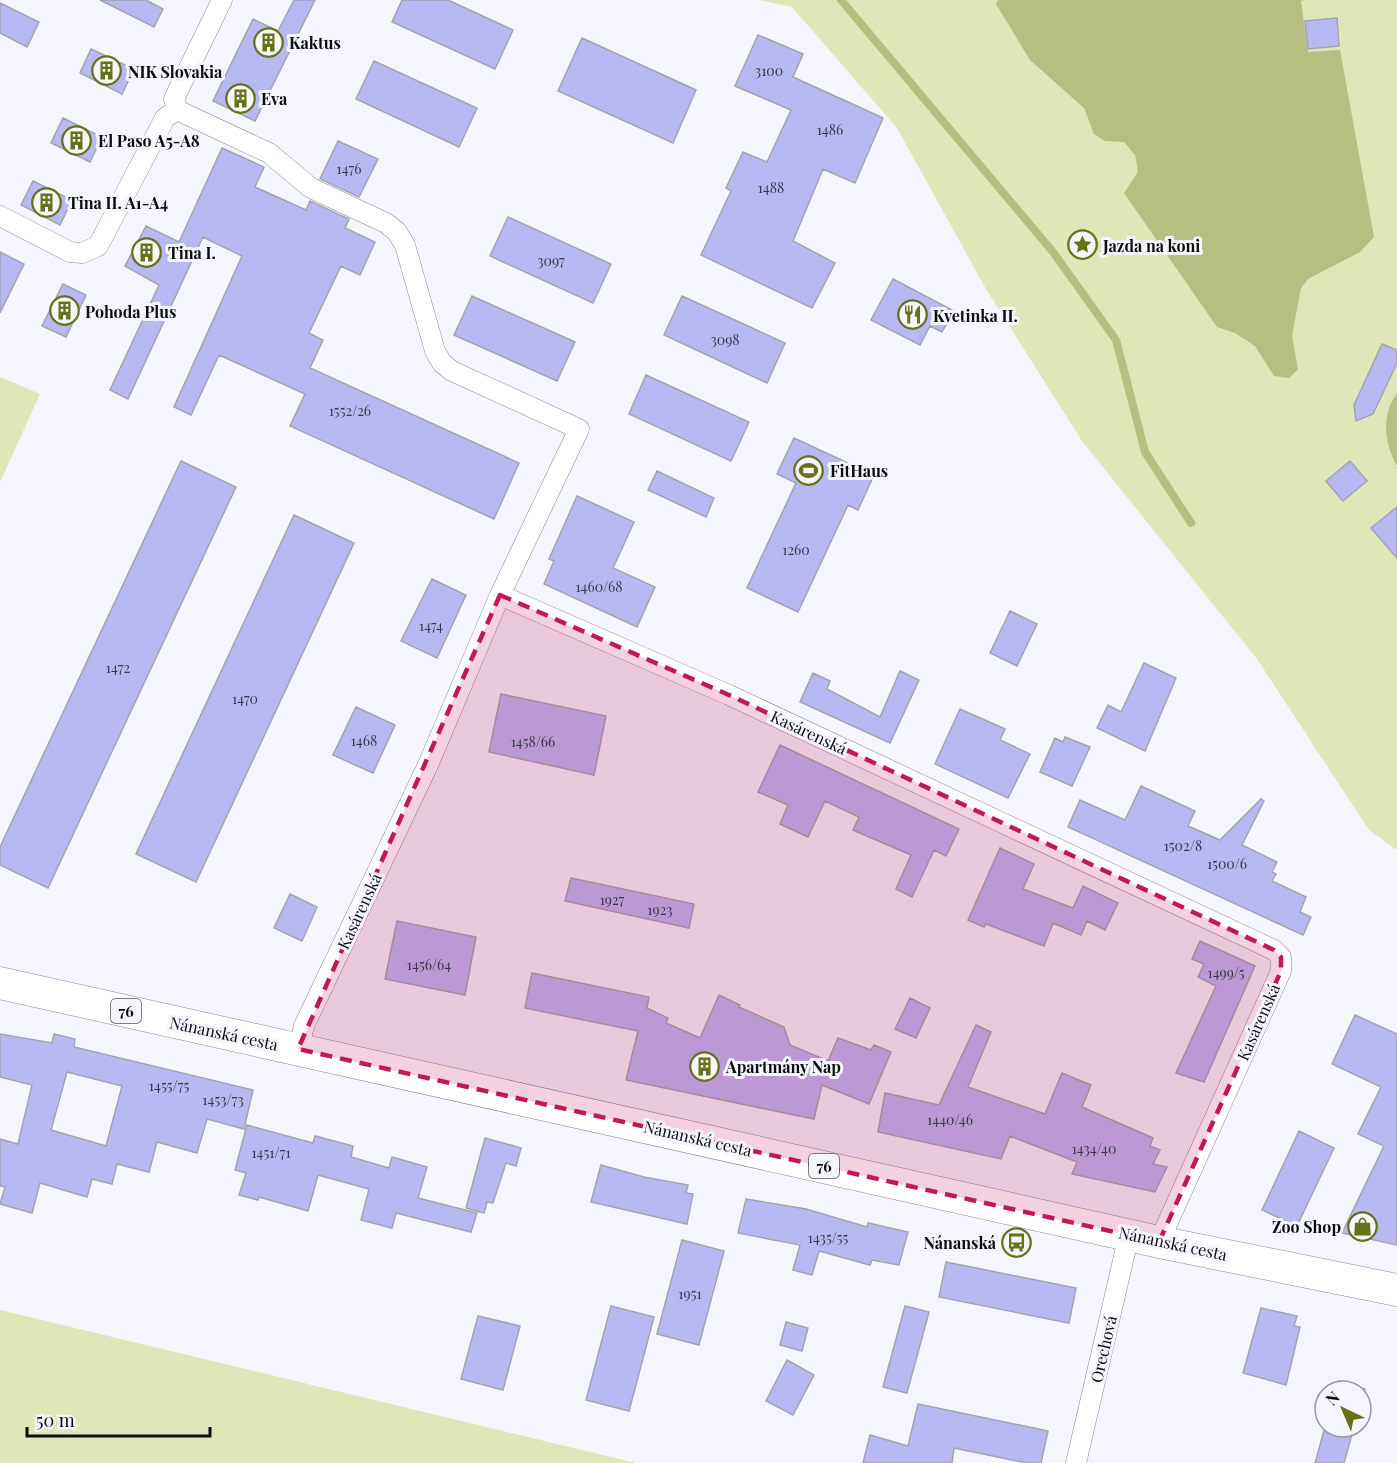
<svg xmlns="http://www.w3.org/2000/svg" width="1397" height="1463" viewBox="0 0 1397 1463" font-family="'Playfair Display',serif">
<style>
.green{fill:#dfe6b7}
.water{fill:#b6be82}
.lines{fill:none;stroke-linecap:round;stroke-linejoin:round}
.stream{stroke:#b6be82;stroke-width:8}
.building{fill:#b8b9f3;stroke:#a3a4ad;stroke-width:1.5;fill-rule:evenodd}
.minor-casing{stroke:#898a93;stroke-width:21}
.primary-casing{stroke:#898a93;stroke-width:33}
.minor{stroke:#fff;stroke-width:20}
.primary{stroke:#fff;stroke-width:32}
.marked{fill:#c2185b;fill-opacity:0.2;stroke:#c2185b;stroke-width:4.5;stroke-dasharray:12 8;stroke-linejoin:round}
.labels{text-anchor:middle;dominant-baseline:central;stroke-width:6;stroke-linejoin:round;paint-order:stroke}
.number-label{font-size:14px;fill:#38384a}
.shield{fill:#f4f5fd;stroke:#525358;stroke-width:1.5}
.shield-label{font-size:15px;font-weight:bold;fill:#0d0d11}
.poi-label{font-size:16px;font-weight:bold;fill:#0d0d11;stroke:#f4f5fd;text-anchor:start}
.street-label{font-size:16px;fill:#0d0d11;stroke:#f4f5fd}
</style>
<rect width="100%" height="100%" fill="#f4f5fd"/>
<path class="green" d="M760,0h637v850l-28,-20 -112,-171 -175,-218 -96,-152 -89,-161 -105,-121z
M0,377l40,17 -40,88z
M0,1310l636,153h-636z"/>
<path class="water" d="M998,0h307l-4,1 7,51 32,-2 34,187 -14,15 -52,27 -7,9 -9,48 6,33 -9,9 -15,-2 -19,-30 -20,-13 -18,-6 -93,-134 14,-21 -3,-17 -11,-13 -19,-1 -11,-7 -10,-26 -54,-48 -34,-56z
M1397,393v73c-13,-23 -16,-51 0,-73z"/>
<g class="lines">
<path class="stream" d="M841,0l212,252 63,88 29,112 46,71"/>
</g>
<path class="building" d="M100,0h46l17,9 -9,18z
M294,0h21l-60,121 -42,-20 40,-82 25,12z
M402,0h46l65,30 -18,39 -103,-47z
M0,3l39,19 -12,25 -27,-14z
M1337,18l2,28 -31,3 -3,-28z
M758,35l45,19 -10,23 90,41 -28,65 -32,-14 -30,72 42,22 -23,45 -111,-53 30,-64 -5,-3 17,-36 24,10 24,-52 -56,-24z
M582,38l114,52 -23,53 -115,-52z
M91,49l43,20 -12,25 -42,-21z
M374,61l103,47 -18,39 -103,-48z
M63,118l39,19 -12,25 -39,-19z
M338,141l40,18 -19,38 -39,-18z
M222,148l42,19 -9,20 51,23 4,-9 39,18 -4,9 30,14 -15,33 -19,-9 -32,67 14,7 -13,28 209,95 -25,56 -204,-93 15,-32 -86,-39 -28,60 -17,-8 68,-151 -39,-19 -75,162 -18,-9 49,-105 -34,-19 21,-40 33,16z
M33,181l39,19 -12,25 -39,-20z
M508,217l103,47 -18,39 -103,-47z
M0,252l24,12 -24,49z
M893,279l61,32 -12,21 -12,-6 -10,19 -49,-25z
M63,284l23,11 -20,42 -24,-11z
M472,296l103,46 -18,39 -103,-46z
M682,296l103,47 -18,40 -103,-48z
M1382,344l15,6v13l-24,51 -17,7 -2,-16z
M646,375l103,47 -18,39 -102,-47z
M794,438l80,37 -16,35 -10,-5 -50,107 -51,-24 49,-105 -19,-9z
M181,461l55,26 -188,401 -48,-23v-18z
M1350,461l17,20 -24,20 -17,-20z
M657,471l57,27 -8,19 -58,-27z
M577,496l57,26 -21,46 42,19 -18,40 -93,-43 10,-23 -5,-2z
M1397,507v51l-26,-30z
M294,515l60,28 -158,339 -60,-28z
M432,579l34,16 -29,63 -36,-17z
M1010,611l27,13 -20,42 -27,-13z
M1144,663l32,15 -31,73 -48,-23 11,-23 13,7z
M900,671l19,9 -29,63 -90,-41 13,-29 17,8 -3,8 53,28z
M501,694l105,22 -12,59 -105,-23z
M356,707l39,18 -22,48 -40,-18z
M960,709l45,20 -5,11 30,14 -22,44 -73,-34z
M1065,737l25,10 -18,39 -32,-14 15,-34 8,4z
M780,745l179,84 -13,27 -12,-6 -22,47 -16,-8 15,-34 -58,-25 6,-13 -34,-16 -17,36 -28,-13 8,-19 -30,-13z
M1141,786l54,25 -7,15 32,14 41,-41 3,2 -22,44 35,17 -5,10 4,2 -4,7 34,16 -6,15 11,5 -8,18 -235,-108 12,-27 45,20z
M1000,848l34,16 -11,25 50,19 10,-22 35,17 -13,27 -18,-9 -6,14 -28,-12 -9,23 -58,-22 -2,3 -16,-7z
M571,878l123,26 -5,24 -124,-27z
M290,894l27,13 -15,34 -28,-13z
M397,921l79,16 -11,58 -80,-16z
M1200,941l55,25 -51,116 -28,-9 40,-87 -18,-9 6,-13 -12,-5z
M532,973l117,24 -2,11 21,10 -2,5 34,15 19,-43 21,10 -1,2 45,20 6,18 38,16 10,-23 33,12 3,-5 17,7 -22,52 -47,-19 -8,34 -188,-39 12,-49 -113,-23z
M910,998l20,10 -14,30 -21,-9z
M1355,1015l42,19v211l-55,-12 42,-87 -26,-12 23,-47 -49,-23z
M976,1025l15,7 -23,55 77,27 17,-41 29,12 -9,22 71,31 -3,8 10,4 -7,14 14,3 -12,25 -83,-18 5,-12 -67,-26 -9,23 -123,-27 7,-39 54,12z
M0,1034l52,9 2,-9 21,5 -1,8 179,43 -9,39 -37,-10 -10,34 -40,-11 -8,30 -32,-8 -5,20 -20,-5 -5,18 -47,-14 -8,30 -32,-9 5,-17 -5,-1v-47l18,5 14,-59 -32,-8zM67,1072l55,14 -16,60 -55,-16z
M247,1125l66,18 2,-7 38,10 -2,11 38,11 3,-11 35,10 -9,31 59,15 -6,19 -75,-19 -4,15 -31,-8 8,-31 -51,-14 -10,36 -49,-14 -1,3 -19,-5 7,-22 -11,-3z
M1299,1131l35,17 -37,78 -35,-16z
M485,1138l36,10 -5,18 -10,-3 -13,40 -6,-1 -3,11 -18,-5z
M601,1165l43,12 44,8 -2,8 7,1 -6,30 -96,-22z
M746,1199l60,10 61,18 1,-4 40,9 -9,33 -27,-5 -2,5 -51,-14 -7,24 -19,-5 7,-25 -62,-12z
M682,1240l42,11 -25,94 -42,-11z
M946,1262l130,26 -7,35 -130,-26z
M611,1306l43,11 -25,94 -43,-11z
M905,1306l24,6 -22,81 -24,-6z
M1261,1308l36,8 -3,10 6,1 -14,58 -43,-12z
M478,1316l42,10 -17,64 -42,-11z
M786,1322l22,6 -6,23 -22,-6z
M787,1360l27,15 -21,40 -27,-14z
M1339,1381l26,8 -4,14v-12h-25z
M918,1404l130,27 -7,32h-14l-73,-15 -2,15h-89l7,-28 38,11z
M1325,1427h29l-10,36h-29z"/>
<g class="lines">
<defs>
<path id="minor" d="M177,110l92,43 42,35 75,35 11,9 8,13 30,106 7,12 10,8 127,58 -79,166 -72,170 -124,261 -6,23
M177,110l-3,-11 48,-99
M0,216l70,36 12,1 16,-7 67,-128 12,-8
M500,595l229,100 545,255 7,7v14l-122,271
M1076,1463l53,-228"/>
<path id="primary" d="M0,983l1159,259 238,48"/>
</defs>
<use href="#minor" class="minor-casing"/>
<use href="#primary" class="primary-casing"/>
<use href="#minor" class="minor"/>
<use href="#primary" class="primary"/>
</g>
<path class="marked" d="M500,595l229,100 545,255 7,7v14l-122,271 -861,-193z"/>
<defs>
<symbol id="building-ring" viewBox="-11 -11 22 22"><circle r="9.5" fill="#f4f5fd" stroke="#687018" stroke-width="1.5"/><path d="M-4-6H4V6H1V3H-1V6H-4ZM-2.5-4.3h1.7v1.8h-1.7ZM.8-4.3h1.7v1.8H.8ZM-2.5-1h1.7V.8h-1.7ZM.8-1h1.7V.8H.8Z" fill="#687018"/></symbol>
<symbol id="sight-ring" viewBox="-11 -11 22 22"><circle r="9.5" fill="#f4f5fd" stroke="#687018" stroke-width="1.5"/><path d="M0-6L1.8-2.2L6-1.7L2.9 1.2L3.7 5.4L0 3.3L-3.7 5.4L-2.9 1.2L-6-1.7L-1.8-2.2Z" fill="#687018"/></symbol>
<symbol id="restaurant-ring" viewBox="-11 -11 22 22"><circle r="9.5" fill="#f4f5fd" stroke="#687018" stroke-width="1.5"/><path d="M-5-6h1v4h1v-4h1v4h1v-4h1v5L-1.5 .5V6h-2V.5L-5-1ZM5-6V6H3V1.5H1.5Q1.5-4 5-6Z" fill="#687018"/></symbol>
<symbol id="stadium-ring" viewBox="-11 -11 22 22"><circle r="9.5" fill="#f4f5fd" stroke="#687018" stroke-width="1.5"/><path d="M0-5a6.5 5 0 1 0 0 10a6.5 5 0 1 0 0-10ZM-3.5-1.8h7v3.6h-7Z" fill="#687018"/></symbol>
<symbol id="shop-ring" viewBox="-11 -11 22 22"><circle r="9.5" fill="#f4f5fd" stroke="#687018" stroke-width="1.5"/><path d="M-5-2.5h2.3a2.7 3.5 0 0 1 5.4 0H5L5.5 6h-11ZM-1.5-2.5h3a1.5 2.3 0 0 0-3 0Z" fill="#687018"/></symbol>
<symbol id="bus-ring" viewBox="-11 -11 22 22"><circle r="9.5" fill="#f4f5fd" stroke="#687018" stroke-width="1.5"/><path d="M-5-6H5V4H4V6H2V4H-2V6H-4V4H-5ZM-3.5-4V0h7V-4ZM-3.5 1.2v1.5H-2V1.2ZM2 1.2v1.5H3.5V1.2Z" fill="#687018"/></symbol>
</defs>
<g fill-rule="evenodd">
<use href="#building-ring" x="252" y="26" width="33" height="33"/>
<use href="#building-ring" x="90" y="54" width="33" height="33"/>
<use href="#building-ring" x="224" y="82" width="33" height="33"/>
<use href="#building-ring" x="60" y="124" width="33" height="33"/>
<use href="#building-ring" x="30" y="186" width="33" height="33"/>
<use href="#sight-ring" x="1066" y="228" width="33" height="33"/>
<use href="#building-ring" x="130" y="236" width="33" height="33"/>
<use href="#building-ring" x="48" y="294" width="33" height="33"/>
<use href="#restaurant-ring" x="896" y="298" width="33" height="33"/>
<use href="#stadium-ring" x="792" y="454" width="33" height="33"/>
<use href="#building-ring" x="688" y="1050" width="33" height="33"/>
<use href="#shop-ring" x="1346" y="1210" width="33" height="33"/>
<use href="#bus-ring" x="1000" y="1226" width="33" height="33"/>
</g>
<g class="labels">
<g class="number-label">
<text x="769" y="70">3100</text>
<text x="830" y="129">1486</text>
<text x="349" y="168">1476</text>
<text x="771" y="187">1488</text>
<text x="551" y="260">3097</text>
<text x="725" y="339">3098</text>
<text x="350" y="410">1552/26</text>
<text x="796" y="549">1260</text>
<text x="599" y="586">1460/68</text>
<text x="431" y="625">1474</text>
<text x="118" y="667">1472</text>
<text x="245" y="698">1470</text>
<text x="364" y="740">1468</text>
<text x="533" y="741">1458/66</text>
<text x="1183" y="845">1502/8</text>
<text x="1227" y="863">1500/6</text>
<text x="612" y="899">1927</text>
<text x="660" y="909">1923</text>
<text x="429" y="964">1456/64</text>
<text x="1226" y="972">1499/5</text>
<text x="169" y="1085">1455/75</text>
<text x="223" y="1099">1453/73</text>
<text x="950" y="1119">1440/46</text>
<text x="1094" y="1148">1434/40</text>
<text x="271" y="1152">1451/71</text>
<text x="828" y="1237">1435/55</text>
<text x="690" y="1293">1951</text>
</g>
<g class="shield">
<rect x="111" y="999" width="30" height="24" rx="4.5"/>
<rect x="809" y="1154" width="30" height="24" rx="4.5"/>
</g>
<g class="shield-label">
<text x="126" y="1011">76</text>
<text x="824" y="1166">76</text>
</g>
<g class="poi-label">
<text x="289" y="42">Kaktus</text>
<text x="128" y="71">NIK Slovakia</text>
<text x="261" y="98">Eva</text>
<text x="98" y="140">El Paso A5-A8</text>
<text x="68" y="202">Tina II. A1-A4</text>
<text x="1103" y="245">Jazda na koni</text>
<text x="168" y="252">Tina I.</text>
<text x="85" y="311">Pohoda Plus</text>
<text x="933" y="315">Kvetinka II.</text>
<text x="830" y="470">FitHaus</text>
<text x="726" y="1066">Apartmány Nap</text>
<text x="1341" y="1226" text-anchor="end">Zoo Shop</text>
<text x="996" y="1242" text-anchor="end">Nánanská</text>
</g>
<g class="street-label">
<text transform="translate(809 732) rotate(25)">Kasárenská</text>
<text transform="translate(359 911) rotate(-65)">Kasárenská</text>
<text transform="translate(1258 1022) rotate(-66)">Kasárenská</text>
<text transform="translate(224 1033) rotate(12)">Nánanská cesta</text>
<text transform="translate(698 1138) rotate(13)">Nánanská cesta</text>
<text transform="translate(1173 1243) rotate(12)">Nánanská cesta</text>
<text transform="translate(1103 1349) rotate(-77)">Orechová</text>
</g>
</g>
<g transform="translate(1343 1409) rotate(316)"><circle r="28" fill="#f4f5fd" stroke="#98989f" stroke-width="1.5"/>
<path d="M0-4.5L10 22L0 15L-10 22Z" fill="#687018"/>
<text y="-9" font-size="16" font-weight="bold" text-anchor="middle" fill="#0d0d11">N</text>
</g>
<path d="M27 1427v9h183v-9" fill="none" stroke="#0d0d11" stroke-width="3"/>
<text x="36" y="1427" font-size="18" fill="#0d0d11" stroke="#f4f5fd" stroke-width="4.5" paint-order="stroke">50 m</text>
</svg>
